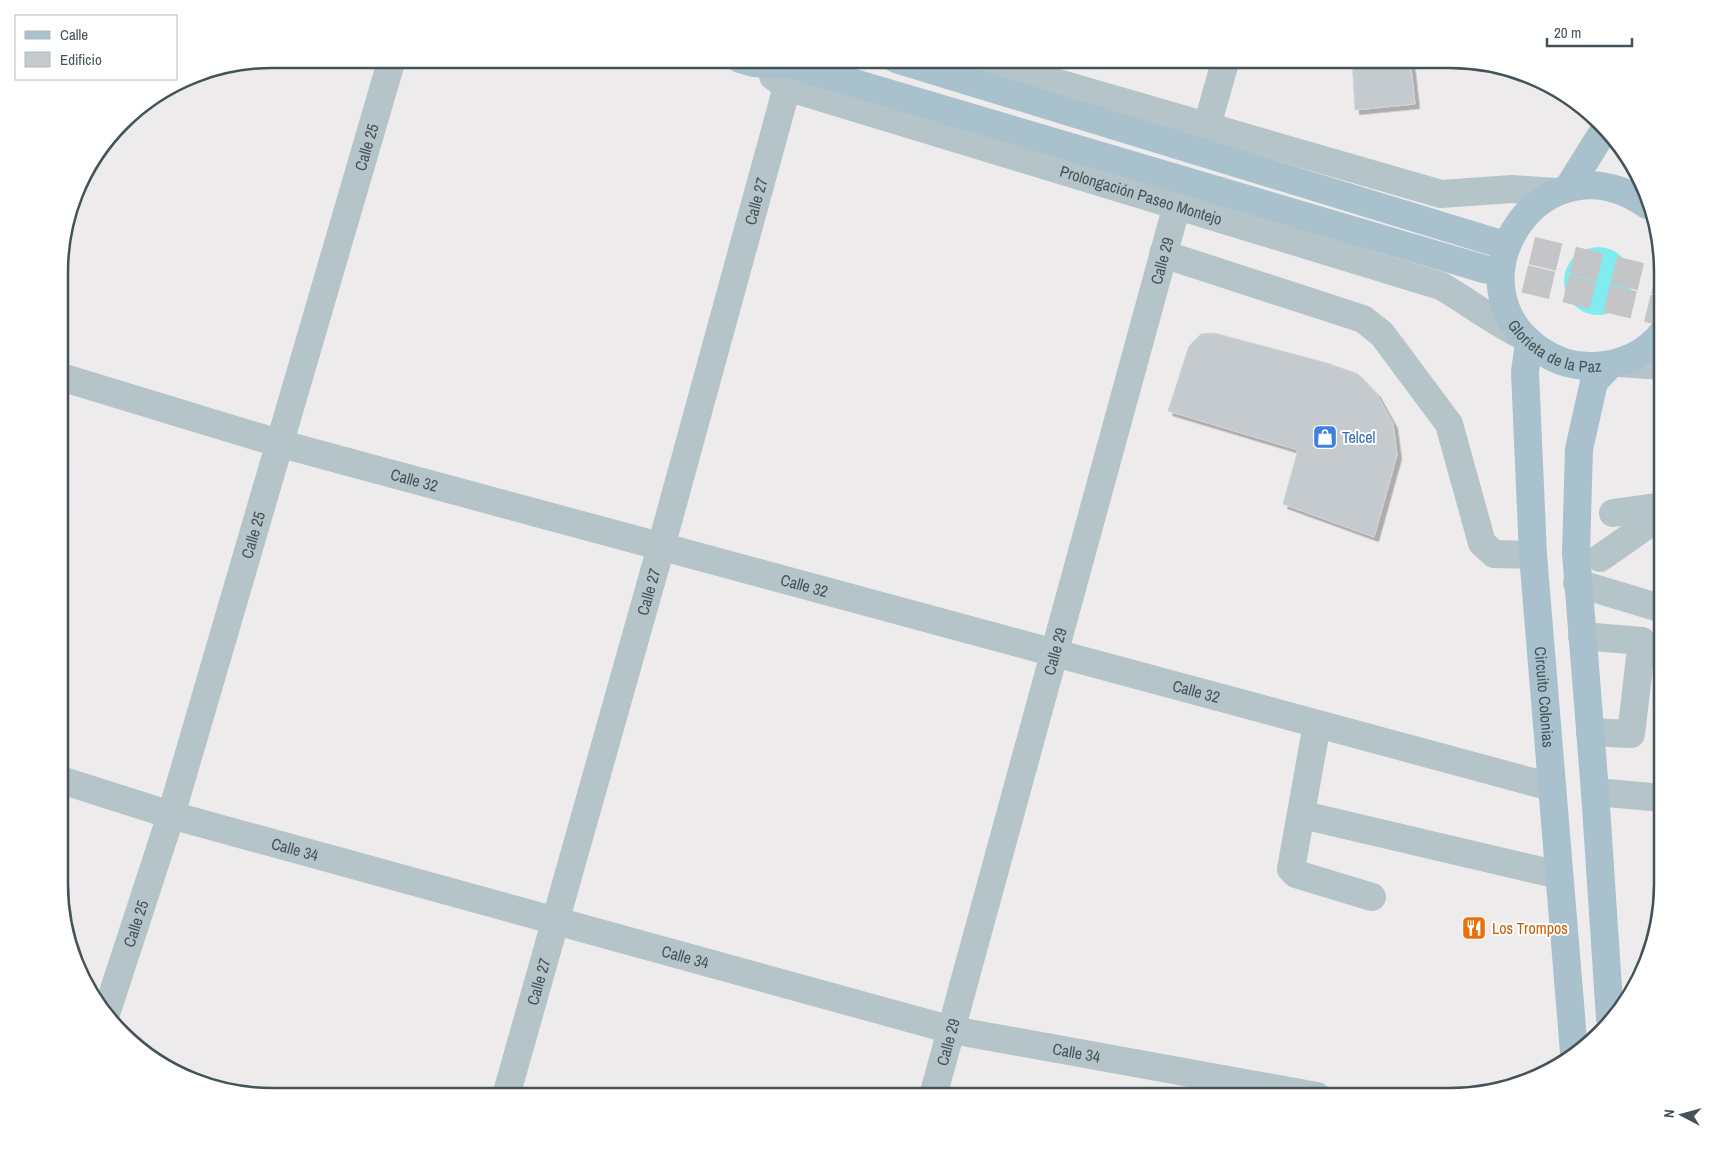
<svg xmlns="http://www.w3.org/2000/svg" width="1722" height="1155" viewBox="0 0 1722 1155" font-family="'Archivo Narrow',sans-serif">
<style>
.water{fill:#81ecef}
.building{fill:#c5cacf;stroke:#cfd3d8;filter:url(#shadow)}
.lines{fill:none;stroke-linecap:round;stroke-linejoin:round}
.major-tunnel{stroke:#c3c5c7;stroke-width:28;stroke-dasharray:28 14;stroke-linecap:butt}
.minor{stroke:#b5c4c9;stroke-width:28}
.major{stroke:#a9c1cc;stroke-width:28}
.labels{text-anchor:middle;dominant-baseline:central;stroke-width:4;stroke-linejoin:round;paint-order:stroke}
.street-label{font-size:16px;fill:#435359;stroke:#fff}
.shop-label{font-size:16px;fill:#366cbe;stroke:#fff;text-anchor:start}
.food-label{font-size:16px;fill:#c56008;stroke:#fff;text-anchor:start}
.rim{fill:none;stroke:#435359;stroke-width:2.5}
</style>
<defs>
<filter id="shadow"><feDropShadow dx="4.5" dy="4.5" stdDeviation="0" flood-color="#0004"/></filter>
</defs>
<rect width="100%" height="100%" fill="#eeebec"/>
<path class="water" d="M1564 281a34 34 0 1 1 68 0a34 34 0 1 1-68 0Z"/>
<path class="building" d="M1352,59h58l5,45 -60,6z
M1214,333l113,30 31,11 18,19 17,31 4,31 -23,82 -91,-33 15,-54 -130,-39 21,-65 12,-12z"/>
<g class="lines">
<path class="major-tunnel" d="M1491,241l172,41
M1484,269l179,43"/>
<g class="minor">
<path d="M975,59l466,135 71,-5 44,3"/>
<path id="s1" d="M773,76l14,11 654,199c28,16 53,36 82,50"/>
<path d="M1207,126l19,-67"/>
<path d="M1163,254l200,65 19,15 67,90 33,119 12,11 39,1"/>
<path d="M1619,363l44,3"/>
<path id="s2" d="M61,377l217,66 1273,344"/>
<path d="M1613,513l50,-7"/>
<path d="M1600,558l63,-44"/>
<path d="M1577,583l86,26"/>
<path d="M1582,636l60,5 -11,93 -41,-2"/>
<path d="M1317,724l-26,145 5,5 76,23"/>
<path id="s3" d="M61,780l110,35 781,215 365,66"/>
<path d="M1595,792l68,6"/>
<path d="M1303,815l256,60"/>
<path id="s4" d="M107,1011l64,-196 221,-756"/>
<path id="s5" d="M506,1096l155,-549 126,-460"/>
<path id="s6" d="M933,1096l244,-891"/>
</g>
<g class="major">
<path d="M740,59l14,4 39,2 691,204"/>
<path d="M896,59l595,182"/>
<path d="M1568,188l35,-56"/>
<path id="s7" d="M1647,205c-106,-74 -203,80 -107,145 16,11 34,17 54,16 26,-1 53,-12 69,-34"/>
<path id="s8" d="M1529,342l-4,30 8,183 41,497"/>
<path d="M1610,1018l-15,-226 -19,-239 3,-104 15,-67 16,-17"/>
</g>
</g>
<defs>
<symbol id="shop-square" viewBox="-11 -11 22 22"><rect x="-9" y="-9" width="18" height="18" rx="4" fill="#3f7fe0" stroke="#fff"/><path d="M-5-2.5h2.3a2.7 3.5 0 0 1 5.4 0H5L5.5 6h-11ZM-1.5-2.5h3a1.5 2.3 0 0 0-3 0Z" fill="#fff"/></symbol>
<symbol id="restaurant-square" viewBox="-11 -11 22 22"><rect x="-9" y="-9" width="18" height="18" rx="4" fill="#e8710a" stroke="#fff"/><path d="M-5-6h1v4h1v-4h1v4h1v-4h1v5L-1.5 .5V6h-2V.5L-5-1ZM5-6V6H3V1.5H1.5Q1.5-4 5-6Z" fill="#fff"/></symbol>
</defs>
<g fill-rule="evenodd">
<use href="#shop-square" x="1311" y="423" width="28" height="28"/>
<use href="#restaurant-square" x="1460" y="914" width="28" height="28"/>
</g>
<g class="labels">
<g class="street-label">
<text stroke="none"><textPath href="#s4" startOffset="902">Calle 25</textPath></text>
<text stroke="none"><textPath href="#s1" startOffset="388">Prolongación Paseo Montejo</textPath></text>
<text stroke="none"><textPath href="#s5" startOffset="929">Calle 27</textPath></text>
<text stroke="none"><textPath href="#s6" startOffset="866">Calle 29</textPath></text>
<text stroke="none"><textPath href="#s7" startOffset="301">Glorieta de la Paz</textPath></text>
<text stroke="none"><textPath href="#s2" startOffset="368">Calle 32</textPath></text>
<text stroke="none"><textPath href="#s4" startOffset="498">Calle 25</textPath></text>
<text stroke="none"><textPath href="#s2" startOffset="772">Calle 32</textPath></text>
<text stroke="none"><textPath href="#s5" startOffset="524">Calle 27</textPath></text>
<text stroke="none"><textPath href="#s6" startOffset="461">Calle 29</textPath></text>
<text stroke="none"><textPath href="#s2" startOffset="1178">Calle 32</textPath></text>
<text stroke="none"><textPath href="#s8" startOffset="356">Circuito Colonias</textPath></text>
<text stroke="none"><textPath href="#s3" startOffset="244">Calle 34</textPath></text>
<text stroke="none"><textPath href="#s4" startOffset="92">Calle 25</textPath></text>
<text stroke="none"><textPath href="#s3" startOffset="649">Calle 34</textPath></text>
<text stroke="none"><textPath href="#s5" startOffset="119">Calle 27</textPath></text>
<text stroke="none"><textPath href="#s6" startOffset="56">Calle 29</textPath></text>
<text stroke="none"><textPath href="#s3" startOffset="1052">Calle 34</textPath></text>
</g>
<g class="shop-label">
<text x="1342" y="437">Telcel</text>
</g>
<g class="food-label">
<text x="1492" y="928">Los Trompos</text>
</g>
</g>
<path d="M0 0H1722V1155H0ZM272 68H1450A204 204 0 0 1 1654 272V884A204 204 0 0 1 1450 1088H272A204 204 0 0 1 68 884V272A204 204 0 0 1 272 68Z" fill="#fff" fill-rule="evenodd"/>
<path class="rim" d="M272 68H1450A204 204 0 0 1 1654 272V884A204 204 0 0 1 1450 1088H272A204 204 0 0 1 68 884V272A204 204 0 0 1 272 68Z"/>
<rect x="15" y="15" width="162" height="65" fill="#ffffff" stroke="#b4babd"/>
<rect x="25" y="31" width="25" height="8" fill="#a9c1cc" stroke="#b4babd"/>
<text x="60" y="40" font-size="15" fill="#435359">Calle</text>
<rect x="25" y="52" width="25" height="15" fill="#c5cacf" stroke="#b4babd"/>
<text x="60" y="65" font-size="15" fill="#435359">Edificio</text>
<g transform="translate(1682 1115) rotate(276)" stroke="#ffffff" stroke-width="4" paint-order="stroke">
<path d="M0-4L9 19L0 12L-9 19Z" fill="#435359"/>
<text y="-8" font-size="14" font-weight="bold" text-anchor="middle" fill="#435359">N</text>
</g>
<path d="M1547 38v8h85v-8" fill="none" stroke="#435359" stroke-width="2.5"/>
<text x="1554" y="38" font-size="15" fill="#435359" stroke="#ffffff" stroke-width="4" paint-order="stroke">20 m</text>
</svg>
